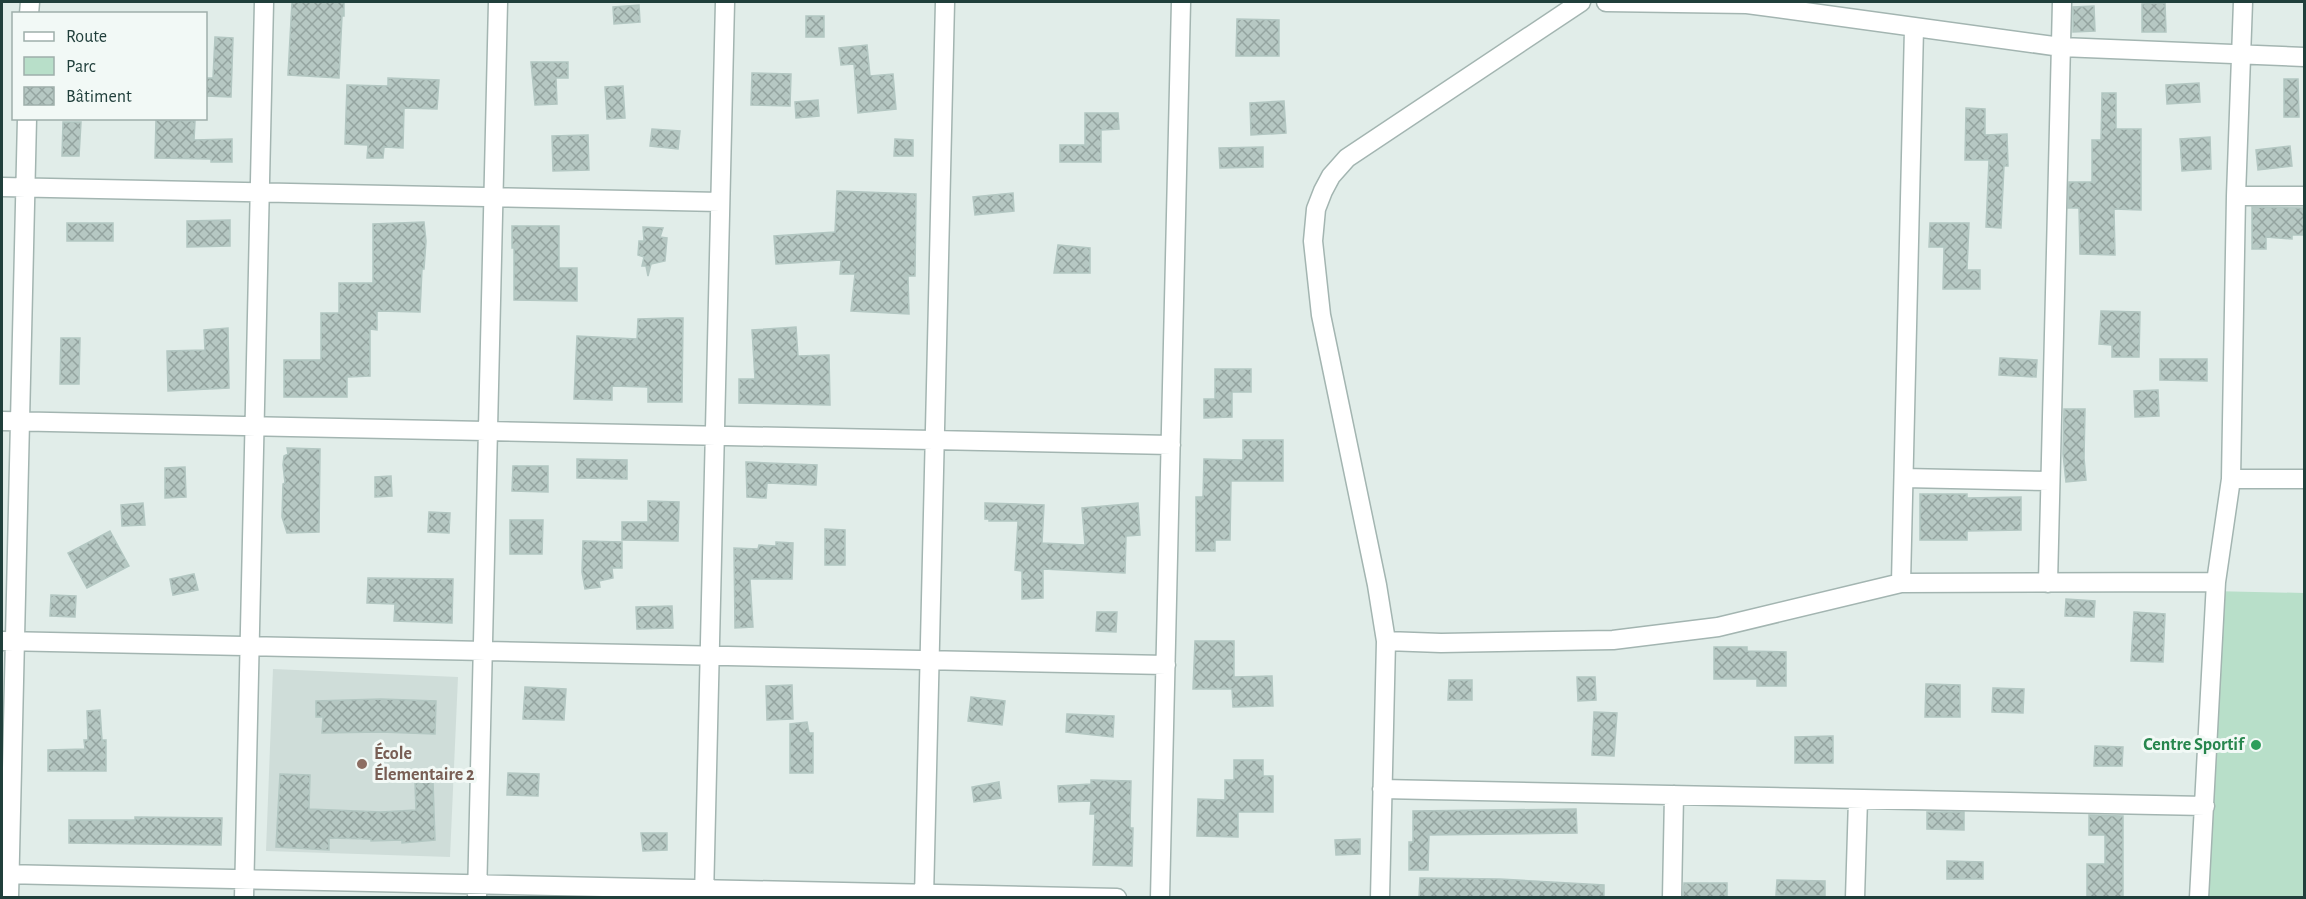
<svg xmlns="http://www.w3.org/2000/svg" width="2306" height="899" viewBox="0 0 2306 899" font-family="'Alegreya Sans',sans-serif">
<style>
.built{fill:#cfddd9}
.green{fill:#b8dfc9}
.building{fill:url(#building-cross-hatch);stroke:#b3c7c2;stroke-width:1.5}
.lines{fill:none;stroke-linecap:round;stroke-linejoin:round}
.minor-casing{stroke:#a3b5b1;stroke-width:21}
.minor{stroke:#fff;stroke-width:18}
.leisure-dot{fill:#2e9e5b;stroke:#f2f9f6;stroke-width:2}
.education-dot{fill:#8d6e63;stroke:#f2f9f6;stroke-width:2}
.labels{text-anchor:middle;dominant-baseline:central;stroke-width:6;stroke-linejoin:round;paint-order:stroke}
.leisure-label{font-size:18px;font-weight:bold;fill:#27864d;stroke:#f2f9f6;text-anchor:end}
.education-label{font-size:18px;font-weight:bold;fill:#785e54;stroke:#f2f9f6;text-anchor:start}
</style>
<defs>
<pattern id="building-cross-hatch" width="8" height="8" patternUnits="userSpaceOnUse" patternTransform="scale(1.5)"><rect width="8" height="8" fill="#b6c8c3"/><path d="M0 0l8 8M0 8l8-8" fill="none" stroke="#94a4a0"/></pattern>
</defs>
<rect width="100%" height="100%" fill="#e1ede9"/>
<path class="built" d="M273,669l185,8 -8,180 -184,-6z"/>
<path class="green" d="M2211,591l93,2v304l-99,1z"/>
<path class="building" d="M292,2h52v14h-2l-3,62 -51,-3z
M2165,3l1,29h-24v-28z
M639,5l1,17 -26,2 -1,-17z
M2094,6l1,25 -22,1v-25z
M806,16h18v21h-18z
M1237,19l42,1v36h-43z
M215,37l18,1 -2,59 -25,-1v-18h7z
M867,45l3,31 23,-2 3,35 -38,4 -4,-49 -13,1 -2,-17z
M531,62h37v16h-12l1,26 -22,1z
M752,73l39,1 -1,32 -39,-1z
M388,78l51,2 -2,29 -33,-1 -1,40 -19,-1 -1,11h-16l1,-13 -23,-1 2,-59 41,1z
M2284,79h14l1,38h-15z
M2199,83l1,19 -33,2 -1,-19z
M623,86l2,32 -18,1 -2,-32z
M2102,93h14v36h25v81l-27,-1 1,46 -35,-1 -1,-46h-11l1,-26h23v-42h9z
M818,100l1,16 -23,2 -1,-16z
M1284,101l2,32 -35,2 -1,-32z
M1966,108l19,1v26l22,-1 1,32h-4l-3,62 -15,-1 3,-67h-24z
M1085,113h33l1,16 -18,1v32h-41v-17h25z
M156,120l39,1 -1,19 38,-1v23h-21v-3l-56,-1z
M63,122h18l-2,34h-17z
M652,129l28,2 -2,18 -28,-3z
M588,135l1,35 -36,1 -1,-35z
M2210,137l1,32 -29,2 -2,-32z
M895,139l18,1v16h-19z
M2290,146l2,20 -34,4 -2,-20z
M1263,147v20l-43,1 -1,-20z
M837,191l79,3 -1,82h-7l1,38 -58,-3 4,-37h-15l1,-14 -65,4 -2,-28 61,-4z
M1013,193l1,18 -39,4 -2,-18z
M2252,207l52,1v27h-12v4l-26,-2v12h-14z
M230,220v26l-43,1v-26z
M424,222l2,19 -2,28h-2l-2,43 -43,-1v19l-7,-1v47l-23,1v20h-63v-37h37v-47h18v-30h34v-59z
M67,223h46v18h-46z
M1930,223h39l-2,47h13v19h-37l1,-42h-15z
M512,226h47v42h18v33l-63,-1v-52h-2z
M643,227l20,1 -3,9 7,1 -2,23 -14,3 -3,12 -2,-10h-4l2,-9 -6,-2 1,-14h5z
M1058,245l32,3v25h-36z
M2101,311l39,1 -1,45h-27v-12l-13,-1z
M671,318h12l-1,84h-34v-15l-36,-1v14l-38,-1 3,-63 60,3 1,-20z
M796,327l2,29 31,-1 1,50 -91,-2v-24h16l-3,-49z
M228,328l1,60 -61,3 -1,-40 38,-1 -1,-20z
M61,338h19l-1,46h-19z
M2000,358l37,2 -1,17 -37,-2z
M2160,359h47v22l-47,-1z
M1215,369h36v23h-19v25l-28,1v-19h11z
M2158,390l1,26 -24,1 -1,-26z
M2064,409h21l-1,49 2,22 -20,2 -3,-28z
M1243,440h40v41h-52l-1,59h-15v11h-19v-54h7l1,-38 39,1z
M287,448l33,1 -1,83 -32,1 -5,-16 1,-33 2,-1 -2,-18 1,-9 4,-2z
M577,459l50,1v19l-50,-1z
M746,462l71,3 -1,20 -49,-2 -1,15 -19,-1z
M513,466h35v26l-36,-1z
M185,467l1,30 -21,1v-30z
M391,476l1,20 -17,1v-20z
M1920,494h47v4l54,-1v33l-54,1v9h-47z
M648,501l31,1 -1,39 -56,-1v-18h26z
M143,503l2,22 -23,1 -1,-21z
M985,503l59,2 -2,38 43,2 -3,-37 56,-5 2,32 -14,1 -1,37 -82,-4v29l-21,1v-28l-7,-1 3,-49h-29v-2h-4z
M429,512l21,1 -1,20 -21,-1z
M510,520h33l-1,34h-32z
M825,529l20,1v35h-20z
M110,531l19,35 -42,22 -19,-35z
M583,541l39,1v26h-10l1,10 -14,3 1,6 -15,2 -3,-17z
M776,542l17,1 -1,36h-42l3,48 -18,1 -1,-80 24,1 1,-4 17,1z
M194,574l4,16 -25,5 -3,-16z
M368,578l85,1 -1,44 -58,-2 1,-17 -28,-1z
M51,595l25,1 -1,21 -25,-1z
M2066,599l29,2 -1,16 -29,-1z
M672,606l1,22 -36,1 -1,-22z
M1097,612h20l-1,20 -20,-1z
M2134,612l31,2 -2,48 -32,-1z
M1195,641h39v36l38,-1 1,30 -40,1 -1,-18h-39z
M1714,647h33v4l39,1v34h-29v-7h-43z
M1577,677h18l1,23 -18,1z
M1449,680h23v20h-24z
M1926,684l34,1v32h-35z
M792,685l1,34 -26,1 -1,-34z
M525,687l41,2 -2,31 -41,-1z
M1993,688l31,1 -1,24 -31,-1z
M971,697l34,4 -3,24 -34,-4z
M381,699l55,2 -1,33 -55,-2 -58,1 1,-16h-7v-16z
M100,710l2,30h4v31h-58v-21l37,-1 -1,-9h4l-1,-29z
M1594,712l23,1 -3,43 -22,-1z
M1067,714l47,2 -1,21 -47,-5z
M807,722l2,11h4v40h-23v-49z
M1833,736v27h-38v-26z
M2095,746l28,1 -1,19h-28z
M1234,760h29v16h10v36h-35v25l-41,-1 1,-37 27,1v-20h9z
M508,773l31,1 -1,22 -31,-1z
M280,774l30,1 -1,34 72,3 35,-2 -1,-27 18,-1 2,58 -33,3v-3l-31,1v-2l-42,-1v12l-53,-3z
M1091,780l40,1 -1,47h3l-1,38 -39,-1 2,-51h-5l1,-13 -32,1 -1,-16 33,-2z
M999,782l2,16 -27,4 -2,-15z
M1576,809l1,24 -148,2 -1,35h-19v-28h4v-31z
M1927,812h37v18l-37,-1z
M2089,815l34,1v81h-36v-33h18v-29h-16z
M135,817l87,1 -1,27 -152,-2v-23h66z
M641,833h26v17l-24,1z
M1360,839v15l-24,1 -1,-15z
M1947,861l36,1v17h-36z
M1420,878l80,1 104,6v12h-185z
M1777,880l48,1v15l-49,-1z
M1684,883h43v14h-44z"/>
<g class="lines">
<defs>
<path id="minor" d="M1606,2l141,2 314,43 243,10
M29,14l1,-12
M2,187l718,15
M2236,196h68
M2,421l1169,24
M1904,478l146,3
M2231,479h73
M1901,583l13,-555
M2048,583l14,-581
M2,641l1164,24
M1386,641l55,2 172,-3 105,-13 183,-44 315,-1
M1382,789l823,17
M2,874l1115,24
M9,898l18,-780
M244,898l20,-896
M477,898l21,-896
M704,898l21,-896
M924,898l21,-896
M1160,898l21,-896
M1380,898l6,-257 -9,-56 -56,-270 -8,-74 3,-32 7,-18 8,-15 16,-18 234,-156
M1672,898l2,-103
M1855,898l3,-99
M2199,898l17,-316 15,-103 5,-283 7,-194"/>
</defs>
<use href="#minor" class="minor-casing"/>
<use href="#minor" class="minor"/>
</g>
<circle class="leisure-dot" cx="2256" cy="745" r="6"/>
<circle class="education-dot" cx="362" cy="764" r="6"/>
<g class="labels">
<g class="leisure-label">
<text x="2244" y="745">Centre Sportif</text>
</g>
<g class="education-label">
<text x="374" y="754">École<tspan x="374" dy="21">Élementaire 2</tspan></text>
</g>
</g>
<rect width="2306" height="899" fill="none" stroke="#203f3b" stroke-width="6"/>
<rect x="12" y="12" width="195" height="108" fill="#f2f9f6" stroke="#9eafab" stroke-width="1.5"/>
<rect x="24" y="32" width="30" height="9" fill="#ffffff" stroke="#9eafab" stroke-width="1.5"/>
<text x="66" y="42" font-size="18" fill="#203f3b">Route</text>
<rect x="24" y="57" width="30" height="18" fill="#b8dfc9" stroke="#9eafab" stroke-width="1.5"/>
<text x="66" y="72" font-size="18" fill="#203f3b">Parc</text>
<rect x="24" y="87" width="30" height="18" fill="url(#building-cross-hatch)" stroke="#9eafab" stroke-width="1.5"/>
<text x="66" y="102" font-size="18" fill="#203f3b">Bâtiment</text>
</svg>
